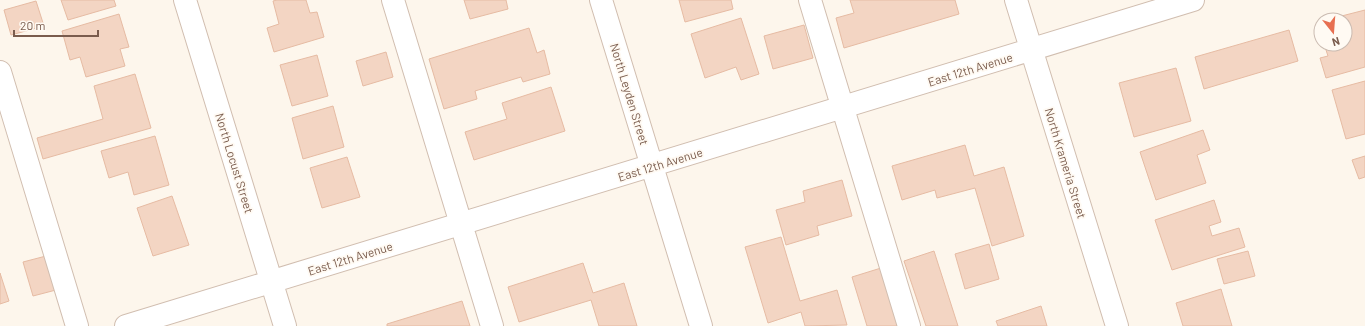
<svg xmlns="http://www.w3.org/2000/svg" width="1365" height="326" viewBox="0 0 1365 326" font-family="Barlow,sans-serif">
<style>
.building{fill:#f3d5c3;stroke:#e6bba3}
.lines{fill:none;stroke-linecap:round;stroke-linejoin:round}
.minor-casing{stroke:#d1beb0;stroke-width:24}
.minor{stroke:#fff;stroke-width:22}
.labels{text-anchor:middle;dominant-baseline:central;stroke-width:3.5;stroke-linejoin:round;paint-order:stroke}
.street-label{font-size:12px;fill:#7a5c4d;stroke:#fffaf3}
</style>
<rect width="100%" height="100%" fill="#fdf6ec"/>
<path class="building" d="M61,0h53l2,6 -48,14z
M277,0h29l4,13 7,-1 7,25 -50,15 -7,-24 12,-4 -6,-23z
M464,0h42l2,9 -38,10z
M679,0h52l2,9 -48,13z
M850,0h105l4,14 -115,34 -8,-30 18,-5z
M36,1l8,25 -33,9 -7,-25z
M1365,10v57l-39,11 -6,-20 8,-2 -4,-12h21v-24h-19z
M119,14l10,33 -9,2 5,17 -39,11 -6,-20 -10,3 -8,-29z
M741,18l18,56 -18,6 -5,-13 -31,11 -14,-44z
M804,25l9,33 -40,11 -9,-33z
M529,28l8,25 7,-3 6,24 -27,8 -2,-5 -46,14 2,8 -33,10 -15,-50z
M1289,30l9,31 -94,28 -9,-32z
M386,52l7,25 -30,9 -7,-25z
M317,55l11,41 -36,10 -12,-41z
M1176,68l15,53 -57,16 -15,-54z
M135,74l16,54 -108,31 -6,-21 66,-19 -9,-33z
M1365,81v53l-19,5 -14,-49z
M551,87l14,44 -91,29 -9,-28 42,-13 -5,-16z
M333,106l11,41 -41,12 -11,-41z
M1203,130l7,20 -13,5 9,28 -50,17 -16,-48z
M155,136l14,49 -35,10 -6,-23 -19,6 -8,-27z
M965,145l9,31 30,-9 20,69 -32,10 -17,-58 -38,10 -2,-8 -33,10 -10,-34z
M1365,156v21l-6,2 -7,-19z
M347,157l13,40 -38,11 -12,-40z
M842,180l10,36 -35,10 2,9 -33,10 -10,-35 29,-8 -2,-11z
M172,196l17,49 -36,11 -16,-48z
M1214,200l7,22 -12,4 3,10 27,-8 6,19 -73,23 -17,-50z
M781,237l19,64 37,-11 10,35 -42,1 -4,-14 -33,11 -23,-76z
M989,244l10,35 -34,10 -10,-35z
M934,251l24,75h-32l-22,-65z
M1248,251l7,25 -31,8 -7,-25z
M46,256l10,34 -23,6 -10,-34z
M583,263l10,30 31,-10 13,43h-38l-8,-26 -72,22 -11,-35z
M881,268l17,58h-31l-15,-49z
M0,273l9,28 -9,3z
M1221,289l11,37h-49l-7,-23z
M462,301l8,25h-83v-2z
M1041,306l6,20h-49l-2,-5z"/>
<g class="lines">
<defs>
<path id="minor" d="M185,0l100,326
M393,0l99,326
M601,0l100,326
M810,0l99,326
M1016,0l101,326
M0,72l77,254
M126,326l1067,-326"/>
</defs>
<use href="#minor" class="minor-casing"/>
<use href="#minor" class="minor"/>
</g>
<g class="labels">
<g class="street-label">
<text transform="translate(970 69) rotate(-17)">East 12th Avenue</text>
<text transform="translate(630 94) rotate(73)">North Leyden Street</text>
<text transform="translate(235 163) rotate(73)">North Locust Street</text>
<text transform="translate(1066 163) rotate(73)">North Krameria Street</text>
<text transform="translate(660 164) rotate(-17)">East 12th Avenue</text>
<text transform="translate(350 258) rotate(-17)">East 12th Avenue</text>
</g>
</g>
<g transform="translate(1333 32) rotate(163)"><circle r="19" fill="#fffaf3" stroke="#cabbb1"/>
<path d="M0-3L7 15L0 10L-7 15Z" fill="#e76f51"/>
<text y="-6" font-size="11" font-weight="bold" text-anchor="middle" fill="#7a5c4d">N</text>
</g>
<path d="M14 30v6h84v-6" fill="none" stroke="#7a5c4d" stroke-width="2"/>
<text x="20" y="30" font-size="12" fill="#7a5c4d" stroke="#fffaf3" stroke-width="3" paint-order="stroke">20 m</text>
</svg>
